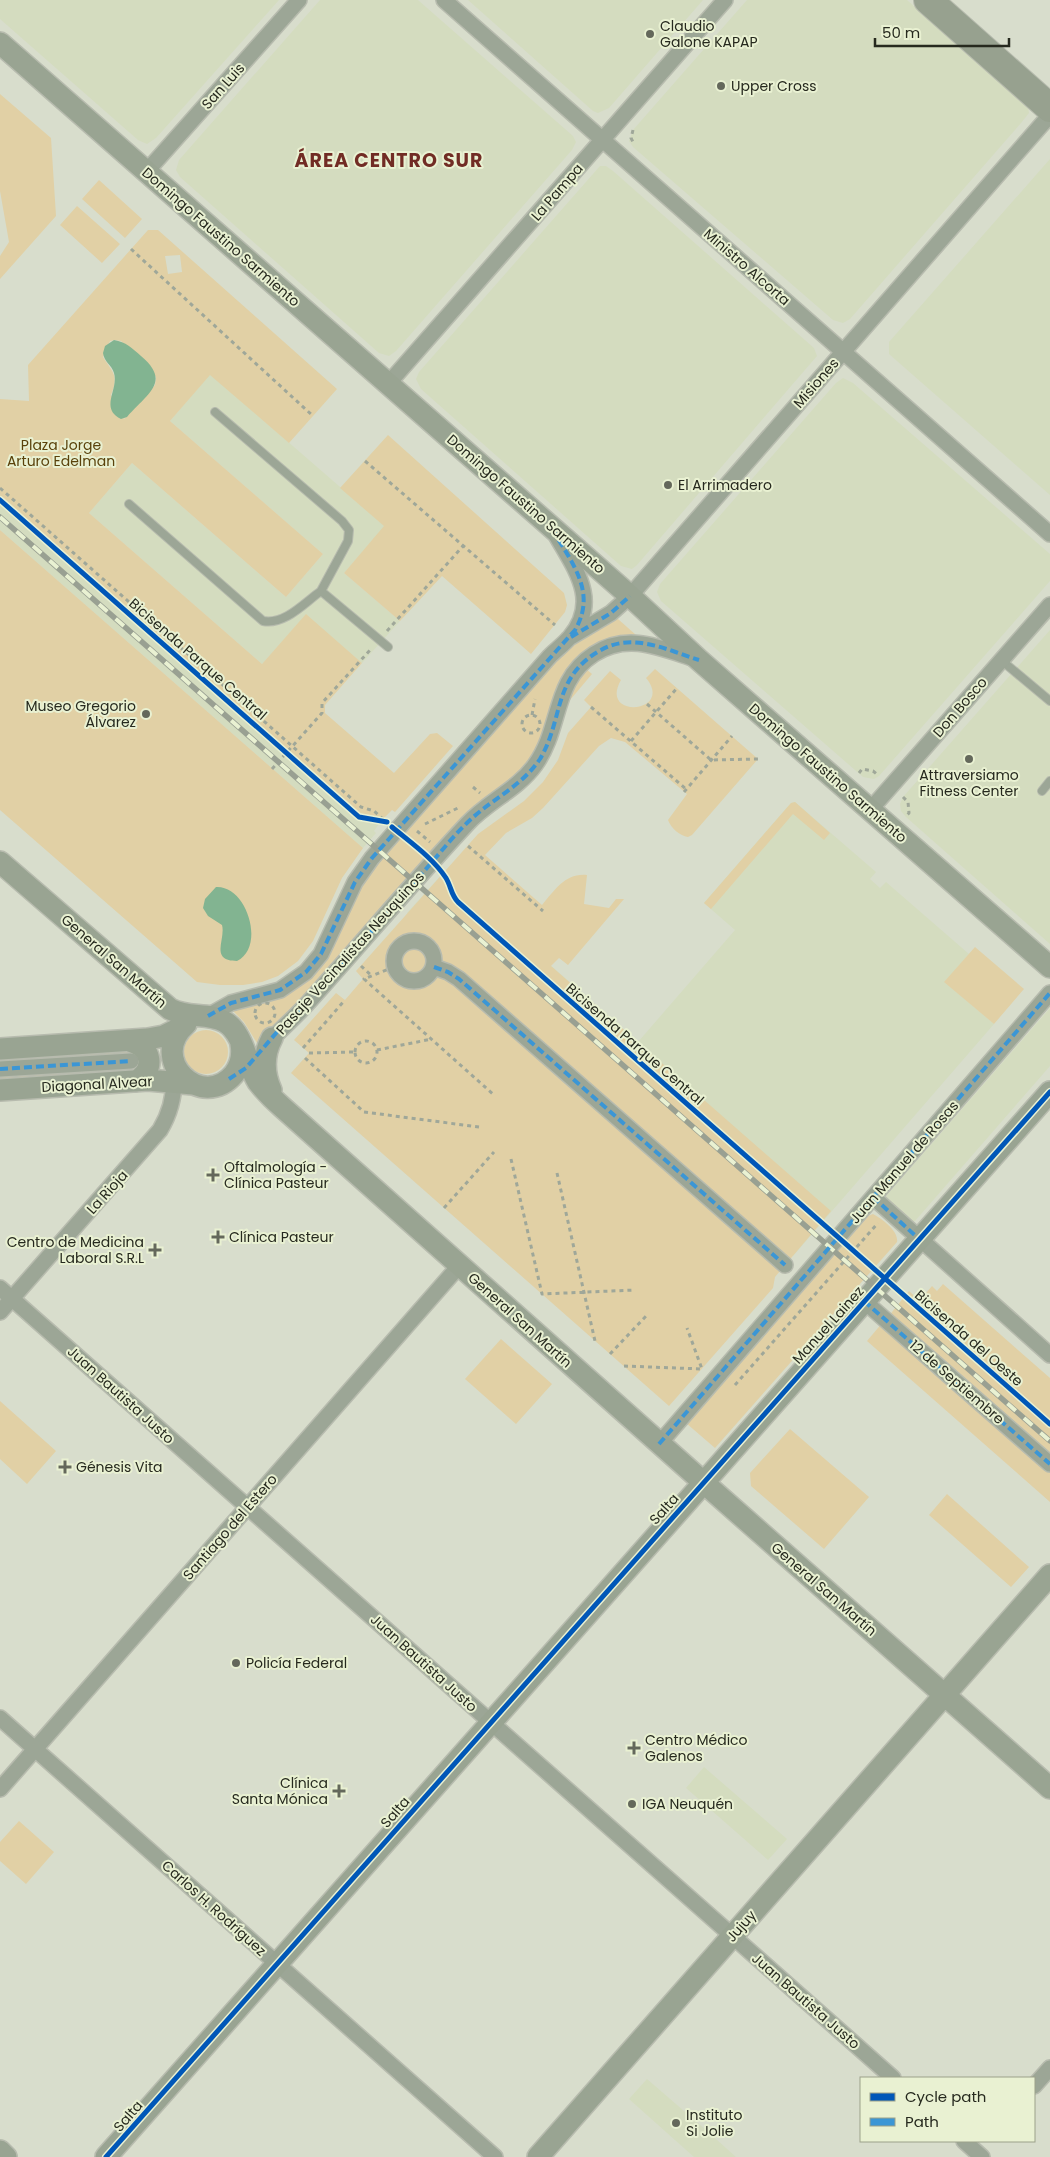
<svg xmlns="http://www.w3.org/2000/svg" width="1050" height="2157" viewBox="0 0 1050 2157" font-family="Poppins,sans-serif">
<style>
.built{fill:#d4dcbf}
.green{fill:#e1d0a5;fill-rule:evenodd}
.water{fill:#82b491}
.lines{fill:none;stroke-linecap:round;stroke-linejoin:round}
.lane-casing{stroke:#b7bbae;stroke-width:10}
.street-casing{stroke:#b7bbae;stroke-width:18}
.secondary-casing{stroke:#b7bbae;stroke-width:24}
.highway-casing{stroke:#b7bbae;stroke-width:30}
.path{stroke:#9fa799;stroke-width:3;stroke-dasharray:4 4;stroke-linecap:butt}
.lane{stroke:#9ca696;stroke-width:8}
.street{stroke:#9ca696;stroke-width:15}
.secondary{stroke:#99a492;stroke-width:21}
.highway{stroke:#97a18f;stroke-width:28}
.rail-casing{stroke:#99a092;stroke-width:5.5}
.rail{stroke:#e9f1d2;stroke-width:4;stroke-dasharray:11;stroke-linecap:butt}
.quiet{stroke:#3b96d5;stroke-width:4;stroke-dasharray:8 4;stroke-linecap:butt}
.cycleway-casing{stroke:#e9f1d2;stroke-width:8}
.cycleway{stroke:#0057b8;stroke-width:5}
.poi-dot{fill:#64685b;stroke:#e9f1d2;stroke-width:2}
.labels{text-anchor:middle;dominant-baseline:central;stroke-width:4;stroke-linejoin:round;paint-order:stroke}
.poi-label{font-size:14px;fill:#26291e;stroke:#e9f1d2;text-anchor:start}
.street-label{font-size:14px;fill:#26291e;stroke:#e9f1d2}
.park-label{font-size:14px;fill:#5a420b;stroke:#e9f1d2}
.district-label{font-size:19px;font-weight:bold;letter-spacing:1px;fill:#712c24;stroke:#e9f1d2}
</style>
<rect width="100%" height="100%" fill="#d8ddcc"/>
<path class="built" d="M0,0h279l-123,138 -9,6 -9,-4 -138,-121z
M320,0h98l155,136 3,6 -4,8 -176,201 -7,5 -10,-3 -199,-176 -4,-7 3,-10z
M468,0h235l-94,108 -11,5 -5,-2z
M747,0h160l121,107 1,6 -8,10 -171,196 -7,4 -10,-3 -200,-173 -4,-6 4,-11z
M1050,159v336l-161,-141v-12z
M600,166h6l7,5 201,177 3,8 -180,209 -5,4 -11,-3 -200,-177 -5,-10 3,-7z
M210,374l175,152 -41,47 56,48 -38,42 -56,-48 -44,49 -173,-151 43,-50 154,134 37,-43 -153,-133z
M843,378l10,5 197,171v27l-171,195 -5,3 -11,-2 -202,-176 -4,-9 3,-8 176,-201z
M0,503l359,317 22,1 -7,10 2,2 -13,15 -363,-318z
M1050,630v314l-144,-127 -5,-6 -1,-7 3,-7z
M795,802l81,70 -6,7 10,9 6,-6 83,72 -24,28 49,42 -201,232 -386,-343 37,-41 194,170 97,-112 -31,-27 87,-100z
M1050,1008v58l-135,155h-5l-24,-21v-4z
M704,1767l83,72 -19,21 -82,-72z
M647,2079l59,51 30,27h-42l-65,-58z"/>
<path class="green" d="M0,94l51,44 5,78 -56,63v-23l9,-14 -9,-51z
M99,180l43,39 -17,19 -43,-39z
M77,206l43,38 -18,19 -42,-38z
M148,230h10l179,159 -48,54 -79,-68 -40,46 153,133 -37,43 -154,-134 -43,50 173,151 44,-50 56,49 -37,42v8l69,60 36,-39 7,-1 16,13 -58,66 -3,-2 -11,11 -21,-1 -360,-317v-104l29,2 -1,-36zM180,255l2,17 -14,2 -3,-18zM115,340l6,1 35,36 -1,8 -31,34 -13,-24c8,-20 2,-22 -8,-38l7,-16z
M388,435l176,158 3,12 -2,7 -34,42 -89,-78 -42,45 -56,-48 40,-47 -44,-38z
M0,530l363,318 -21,30 -29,63 -15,20 -20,15 -16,6 -19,3h-23l-23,-3 -197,-172z
M618,619l18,16 -19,2 -18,7 -71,121 -239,250 -32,28 -13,-21 -13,-13 64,-23 71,-110 192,-218 23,-18z
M585,668l7,6 -27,32 2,-10z
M655,669l103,90 -66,76 -4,2c-8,-1 -17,-9 -20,-17l19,-26 -62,-52 -14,-4 -12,8 -56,62 -11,10 -26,15 -21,22 57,50c13,-15 23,-32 45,-30l-3,29 25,4 7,-9h8l-56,66 -9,-7 -8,8 280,245 -56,66 -2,11 -104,118 -378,-333 18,-20 -15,-13 42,-47 9,7 18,-21 -7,-8 122,-137 46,-33 19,-19 15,-22 10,-27 23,-26 -7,-7 26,-29 11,9c-23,40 54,33 25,-2z
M795,802l35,31 -6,7 -31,-26 -82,95 -7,-6 87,-100z
M975,947l49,42 -30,35 -50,-42z
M184 1052a22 22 0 1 1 44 0a22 22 0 1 1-44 0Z
M131,1048l1,26 -132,8v-26z
M873,1214c9,5 26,17 24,28l-182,206 -29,-25 182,-207z
M943,1284l107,94v81l-162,-142 21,-26 15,14 6,-7 -4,-5 6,-7 5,5z
M883,1322l167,147v33l-183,-161z
M501,1339l51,45 -36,40 -51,-45z
M0,1401l56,50 -29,33 -27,-25z
M790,1429l79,68 -45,52 -73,-63 -1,-13z
M947,1494l82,73 -18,20 -82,-72z
M19,1821l35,31 -28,32 -26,-23v-19z"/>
<path class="water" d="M114,340c12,2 18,8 27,16 31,26 6,38 -14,61l-6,2c-22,-11 -2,-29 -7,-46 -2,-8 -10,-11 -11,-20l2,-7z
M216,887c31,-2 50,60 21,74 -28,0 -11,-22 -15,-36l-14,-9 -5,-8 2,-9z"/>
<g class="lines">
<defs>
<path id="lane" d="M215,412l127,109 7,9 -1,11 -27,50
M129,504l134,117c22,4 41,-18 58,-30l67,56
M1001,660l49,41
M1042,791l8,-10"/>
<path id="street" d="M444,0l606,534
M147,171l152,-171
M388,384l337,-384
M569,638l42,-25 19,-17 420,-481
M870,810l180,-205
M394 961a20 20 0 1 1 40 0a20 20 0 1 1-40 0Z
M434,967l14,5 11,7 326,286
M208,1016l23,-13 49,-13 26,-18 15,-18 34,-72 17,-24 178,-202c6,-6 14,-12 20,-19 30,-35 6,-67 -13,-100
M266,1045c13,-14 27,-26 40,-40 54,-60 106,-122 161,-181 21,-23 50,-34 68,-59 27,-37 17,-84 59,-111 34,-22 67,-6 101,5
M0,1069l131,-8
M873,1197l177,158
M0,1288l893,790
M864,1301l186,163
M0,1312l160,-182c11,-18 15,-36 14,-57
M659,1444l391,-451
M0,1718l495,439
M0,1789l459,-523
M1034,2086l16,-18
M964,2141l18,16"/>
<path id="secondary" d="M0,43l630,553 69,64 351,307
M0,862l170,147c18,10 38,3 55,13 18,10 22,43 33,60 7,9 15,17 24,25l421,375 347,306
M186,1024c-40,35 16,88 48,50 7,-9 9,-19 7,-30
M130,1041c22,6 26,29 6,40
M0,1049l148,-10 16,-3 18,-9
M0,1090l148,-10 45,4
M271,1090c-8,-18 -8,-35 1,-52
M0,2151l6,6
M106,2157l944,-1065
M538,2157l512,-582"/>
<path id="highway" d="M928,0l122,108"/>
</defs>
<use href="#lane" class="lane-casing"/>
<use href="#street" class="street-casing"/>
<use href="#secondary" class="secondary-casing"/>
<use href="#highway" class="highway-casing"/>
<path class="path" d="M633,130l-2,8 3,6
M131,249l182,167
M365,461l190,164
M0,488l361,319 13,4 10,9
M387,631l76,-85
M647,704l64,56 47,-1
M591,707l95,82
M522 724a9 9 0 1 1 18 0a9 9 0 1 1-18 0Z
M532,715l3,-16
M631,741l46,-53
M272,769l50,-56v-10l49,-54
M859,773l3,-4 11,2 6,5
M473,787l7,6
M684,792l48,-56
M903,797l5,5 1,11 -3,3
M425,824l35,-17
M417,831l13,11
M468,846l75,65
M361,966l11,10
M394,967l-30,12 130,116
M255 1013a10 10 0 1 1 20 0a10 10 0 1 1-20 0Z
M355 1052a11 11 0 1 1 22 0a11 11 0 1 1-22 0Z
M303,1048l42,-48
M377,1050l55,-11
M309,1053l45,-1
M305,1058l59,54 115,15
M511,1159l31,135 93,-4
M557,1173l38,168
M444,1208l50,-56
M610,1354l38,-40
M624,1366l78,3 -15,-41
M735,1385l143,-162"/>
<use href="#lane" class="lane"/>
<use href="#street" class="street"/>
<use href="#secondary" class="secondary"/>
<use href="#highway" class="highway"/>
<defs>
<path id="rail" d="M0,517l1050,924"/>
</defs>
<use href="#rail" class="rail-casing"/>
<use href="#rail" class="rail"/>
<path class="quiet" d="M571,637l40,-24 19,-17
M434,967l14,5 11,7 326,286
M208,1016l23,-13 49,-13 26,-18 15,-18 34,-72 17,-24 203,-228c23,-39 -5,-69 -24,-103
M0,1069l131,-8
M229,1079l17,-11 31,-36 23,-22c40,-42 78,-86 116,-130 18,-19 34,-41 53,-59 23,-22 53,-35 71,-62 24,-40 12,-82 61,-109 32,-18 66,0 98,10
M873,1197l46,42
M864,1301l186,163
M659,1444l391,-451"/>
<defs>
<path id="cycleway" d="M0,500l359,317 28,5
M392,827c18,15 41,31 54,51 5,8 5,17 12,24l592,522
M106,2157l944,-1065"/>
</defs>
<use href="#cycleway" class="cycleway-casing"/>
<use href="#cycleway" class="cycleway"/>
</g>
<g class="poi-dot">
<circle cx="650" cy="34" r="5"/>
<circle cx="721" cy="86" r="5"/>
<circle cx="668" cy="485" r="5"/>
<circle cx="146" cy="714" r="5"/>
<circle cx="969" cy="759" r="5"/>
<path d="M210.5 1167.5h5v5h5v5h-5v5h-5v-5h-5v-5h5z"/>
<path d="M215.5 1229.5h5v5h5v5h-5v5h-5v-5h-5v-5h5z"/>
<path d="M152.5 1242.5h5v5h5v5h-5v5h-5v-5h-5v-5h5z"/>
<path d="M62.5 1459.5h5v5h5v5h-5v5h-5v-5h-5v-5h5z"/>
<circle cx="236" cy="1663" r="5"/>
<path d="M631.5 1740.5h5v5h5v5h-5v5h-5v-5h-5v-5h5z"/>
<path d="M336.5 1783.5h5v5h5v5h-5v5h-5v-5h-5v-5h5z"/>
<circle cx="632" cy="1804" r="5"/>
<circle cx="676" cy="2123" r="5"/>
</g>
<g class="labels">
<g class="poi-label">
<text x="660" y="26">Claudio<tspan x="660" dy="16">Galone KAPAP</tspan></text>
<text x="731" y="86">Upper Cross</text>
<text x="678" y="485">El Arrimadero</text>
<text x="136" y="706" text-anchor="end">Museo Gregorio<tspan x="136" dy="16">Álvarez</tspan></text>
<text x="969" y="775" text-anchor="middle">Attraversiamo<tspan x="969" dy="16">Fitness Center</tspan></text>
<text x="224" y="1167">Oftalmología -<tspan x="224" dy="16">Clínica Pasteur</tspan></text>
<text x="229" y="1237">Clínica Pasteur</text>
<text x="144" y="1242" text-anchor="end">Centro de Medicina<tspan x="144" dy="16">Laboral S.R.L</tspan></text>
<text x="76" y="1467">Génesis Vita</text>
<text x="246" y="1663">Policía Federal</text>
<text x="645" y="1740">Centro Médico<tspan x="645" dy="16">Galenos</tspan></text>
<text x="328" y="1783" text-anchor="end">Clínica<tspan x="328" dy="16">Santa Mónica</tspan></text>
<text x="642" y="1804">IGA Neuquén</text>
<text x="686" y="2115">Instituto<tspan x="686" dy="16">Si Jolie</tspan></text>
</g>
<g class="street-label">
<text transform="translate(223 86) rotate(-48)">San Luis</text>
<text transform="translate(557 192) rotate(-49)">La Pampa</text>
<text transform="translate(221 237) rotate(41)">Domingo Faustino Sarmiento</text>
<text transform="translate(747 267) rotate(41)">Ministro Alcorta</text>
<text transform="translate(816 383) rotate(-49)">Misiones</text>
<text transform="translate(526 504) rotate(41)">Domingo Faustino Sarmiento</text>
<text transform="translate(198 659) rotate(41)">Bicisenda Parque Central</text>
<text transform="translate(960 707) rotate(-49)">Don Bosco</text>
<text transform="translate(828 773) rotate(41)">Domingo Faustino Sarmiento</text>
<text transform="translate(350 953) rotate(-48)">Pasaje Vecinalistas Neuquinos</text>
<text transform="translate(114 961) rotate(41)">General San Martín</text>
<text transform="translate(635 1044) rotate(41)">Bicisenda Parque Central</text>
<text transform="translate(97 1084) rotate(-3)">Diagonal Alvear</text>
<text transform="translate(904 1162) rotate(-49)">Juan Manuel de Rosas</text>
<text transform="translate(107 1192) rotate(-48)">La Rioja</text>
<text transform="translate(520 1320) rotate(42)">General San Martín</text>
<text transform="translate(828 1325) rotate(-48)">Manuel Lainez</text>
<text transform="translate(969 1338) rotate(41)">Bicisenda del Oeste</text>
<text transform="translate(957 1382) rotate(41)">12 de Septiembre</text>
<text transform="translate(121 1395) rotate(42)">Juan Bautista Justo</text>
<text transform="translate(664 1509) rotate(-48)">Salta</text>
<text transform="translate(230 1527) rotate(-49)">Santiago del Estero</text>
<text transform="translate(824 1589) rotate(41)">General San Martín</text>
<text transform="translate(424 1663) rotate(42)">Juan Bautista Justo</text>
<text transform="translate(395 1812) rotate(-49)">Salta</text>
<text transform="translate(214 1908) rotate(42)">Carlos H. Rodríguez</text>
<text transform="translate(741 1926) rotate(-49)">Jujuy</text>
<text transform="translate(806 2001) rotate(41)">Juan Bautista Justo</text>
<text transform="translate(128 2116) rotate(-49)">Salta</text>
</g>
<g class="park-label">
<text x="61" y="445">Plaza Jorge<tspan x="61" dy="16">Arturo Edelman</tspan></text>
</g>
<g class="district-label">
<text x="389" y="160">ÁREA CENTRO SUR</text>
</g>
</g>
<rect x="860" y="2077" width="175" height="65" fill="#e9f1d2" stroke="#9ba18a"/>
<rect x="870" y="2093" width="25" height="8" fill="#0057b8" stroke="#9ba18a"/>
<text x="905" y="2102" font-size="15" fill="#26291e">Cycle path</text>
<rect x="870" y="2118" width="25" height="8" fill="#3b96d5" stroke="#9ba18a"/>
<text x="905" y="2127" font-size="15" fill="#26291e">Path</text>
<path d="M875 38v8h134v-8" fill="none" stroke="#26291e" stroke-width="2.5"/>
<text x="882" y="38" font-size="15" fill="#26291e" stroke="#e9f1d2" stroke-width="4" paint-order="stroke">50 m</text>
</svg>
